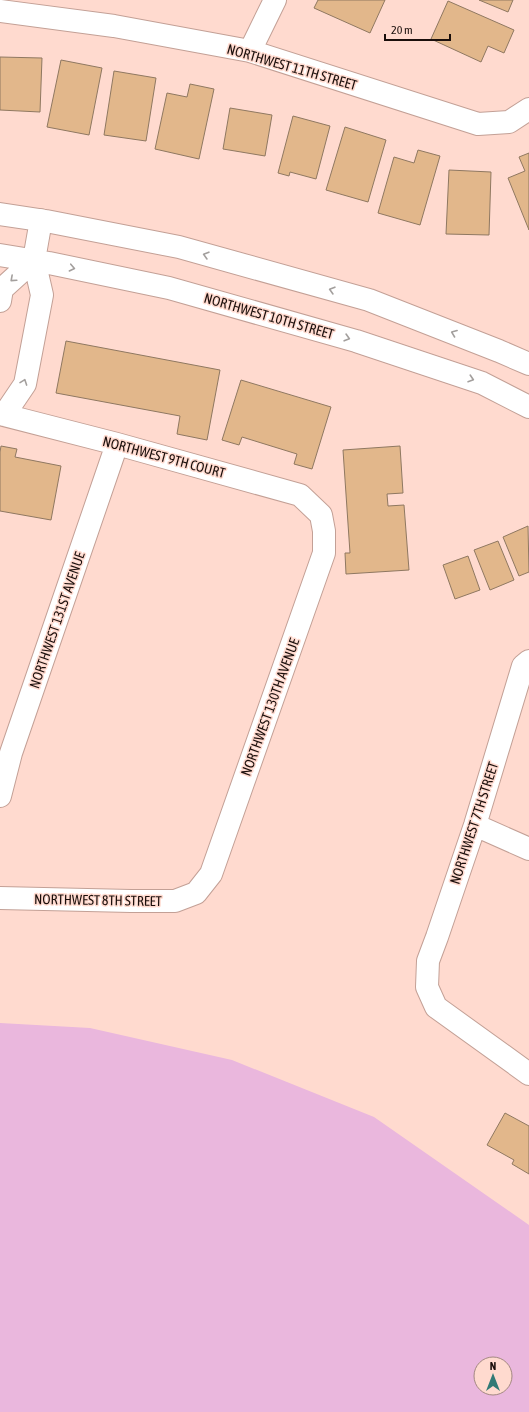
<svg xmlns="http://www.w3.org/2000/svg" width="529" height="1412" viewBox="0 0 529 1412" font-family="'Asap Condensed',sans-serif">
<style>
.water{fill:#eab7dd;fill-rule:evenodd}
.building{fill:#e2b78b;stroke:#8f7861}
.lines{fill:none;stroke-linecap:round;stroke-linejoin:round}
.minor-casing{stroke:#c3a096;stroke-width:24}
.minor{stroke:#fff;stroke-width:22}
.oneway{stroke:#a39f9d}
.labels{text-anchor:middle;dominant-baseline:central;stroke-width:3;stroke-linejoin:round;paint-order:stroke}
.street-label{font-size:14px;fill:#1a0e0b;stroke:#ffdacf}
</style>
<rect width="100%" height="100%" fill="#ffdacf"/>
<path class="water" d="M0,1023l90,5 142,32 142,57 155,108v187h-529zM481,1364h24v24h-24z"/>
<path class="building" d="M318,0h67l-15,33 -56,-25z
M479,0h34l-5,12z
M448,1l66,29 -10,23 -16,-7 -7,16 -50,-23z
M0,57l42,1 -2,54 -40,-2z
M61,60l41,8 -13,67 -42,-8z
M114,71l42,7 -10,63 -42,-6z
M190,84l24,5 -15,70 -44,-10 12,-56 20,4z
M230,108l42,7 -7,41 -42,-7z
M293,116l37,10 -14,53 -26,-7 -1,4 -11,-3z
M345,127l41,13 -18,62 -42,-12z
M418,150l22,6 -20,69 -42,-12 16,-56 20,6z
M529,153v77l-21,-52 17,-7 -6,-14z
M449,170l42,2 -2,63 -43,-1z
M66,341l154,29 -13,70 -30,-6 3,-18 -124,-23z
M241,380l90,27 -19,62 -18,-5 3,-10 -55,-17 -3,8 -17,-5z
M1,446l16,3 -2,8 46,9 -10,54 -51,-9v-59z
M400,446l3,47 -16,1 1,12 16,-1 5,65 -63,4 -1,-21h5l-7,-103z
M528,526l1,46 -10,4 -16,-39z
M498,541l16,39 -24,10 -16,-40z
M468,556l12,34 -25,9 -12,-34z
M505,1113l24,13v48l-17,-10 2,-4 -27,-15z"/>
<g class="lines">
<defs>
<path id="minor" d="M0,11l114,15 136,25 228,73 31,-2 20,-13
M250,51l25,-51
M0,214l46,7 133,26 190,53 130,51 30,13
M0,255l49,8 120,25 187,53 126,42 47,24
M0,301l2,-12 32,-29
M0,414l117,30 183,51 21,20 3,16v22l-113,321 -15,19 -21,8h-44l-131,-3
M4,415l21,-31 17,-89 -8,-35 7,-40
M529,661l-6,5 -48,159 -38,112 -9,24 -1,26 9,20 93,67
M0,796l11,-43 106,-309
M475,825l54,24"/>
</defs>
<use href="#minor" class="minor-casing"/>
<use href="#minor" class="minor"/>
</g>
<defs><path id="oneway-chevron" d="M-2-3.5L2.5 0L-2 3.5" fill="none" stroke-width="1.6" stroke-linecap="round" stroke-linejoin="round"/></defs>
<g class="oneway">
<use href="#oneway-chevron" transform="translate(206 255) rotate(-164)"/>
<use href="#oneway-chevron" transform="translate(72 268) rotate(12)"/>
<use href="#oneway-chevron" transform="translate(13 279) rotate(138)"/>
<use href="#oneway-chevron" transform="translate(332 290) rotate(-164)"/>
<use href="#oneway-chevron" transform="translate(454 333) rotate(-159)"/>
<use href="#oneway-chevron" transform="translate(347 338) rotate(16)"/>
<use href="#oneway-chevron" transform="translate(471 379) rotate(18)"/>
<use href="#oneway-chevron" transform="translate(24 382) rotate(-70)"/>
</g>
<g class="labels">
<g class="street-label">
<text transform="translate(292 67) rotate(16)">NORTHWEST 11TH STREET</text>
<text transform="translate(269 316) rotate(16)">NORTHWEST 10TH STREET</text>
<text transform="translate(164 457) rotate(15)">NORTHWEST 9TH COURT</text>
<text transform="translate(57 620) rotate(-71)">NORTHWEST 131ST AVENUE</text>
<text transform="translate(270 707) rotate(-70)">NORTHWEST 130TH AVENUE</text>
<text transform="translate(474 823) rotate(-72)">NORTHWEST 7TH STREET</text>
<text transform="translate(98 900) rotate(1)">NORTHWEST 8TH STREET</text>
</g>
</g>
<g transform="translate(493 1376)"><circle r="19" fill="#ffdacf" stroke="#a38881"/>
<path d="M0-3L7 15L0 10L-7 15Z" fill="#327a76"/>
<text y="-6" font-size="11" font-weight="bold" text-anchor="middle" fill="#1a0e0b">N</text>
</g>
<path d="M385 34v6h65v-6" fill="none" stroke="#1a0e0b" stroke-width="2"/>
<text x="391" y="34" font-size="12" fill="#1a0e0b" stroke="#ffdacf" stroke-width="3" paint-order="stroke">20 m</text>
</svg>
